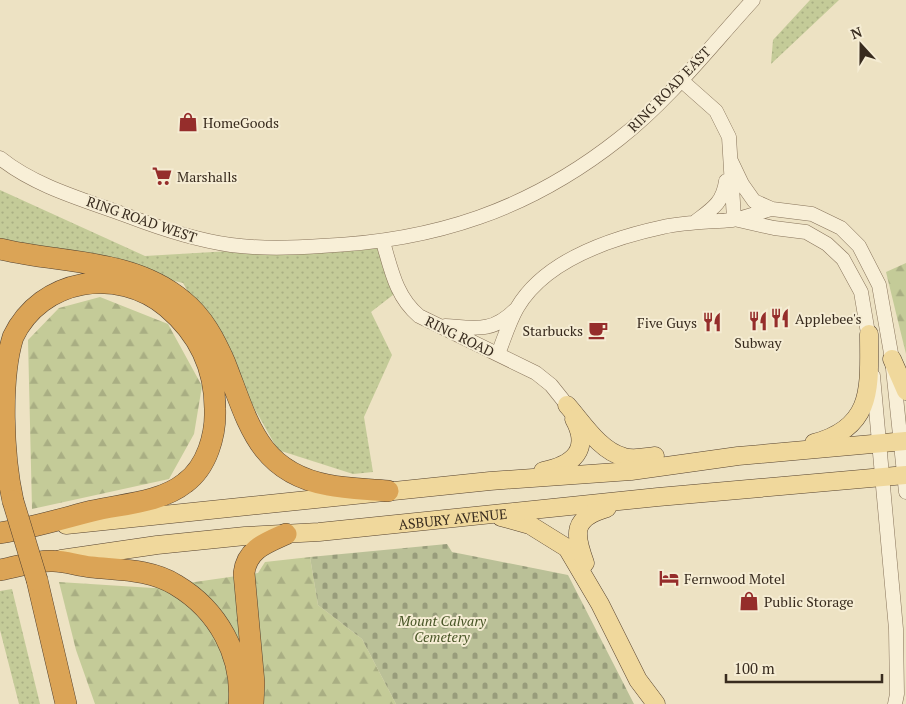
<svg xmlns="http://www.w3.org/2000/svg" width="906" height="704" viewBox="0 0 906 704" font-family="'PT Serif',serif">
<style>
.grass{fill:url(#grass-dots)}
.forest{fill:url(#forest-firs)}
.cemetery{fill:url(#cemetery-stones)}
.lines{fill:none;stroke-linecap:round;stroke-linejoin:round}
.minor-casing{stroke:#87735a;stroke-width:15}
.major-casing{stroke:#55422f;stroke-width:19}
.highway-casing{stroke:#55422f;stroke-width:22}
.minor{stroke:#f8efd7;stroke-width:14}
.major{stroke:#f0d89c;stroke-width:18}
.highway{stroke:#dba456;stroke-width:21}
.highway-bridge-casing{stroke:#55422f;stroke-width:22;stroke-linecap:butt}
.highway-bridge{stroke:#dba456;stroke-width:21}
.labels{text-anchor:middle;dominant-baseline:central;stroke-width:4;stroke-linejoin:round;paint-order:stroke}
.street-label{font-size:14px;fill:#382b1e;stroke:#f5ecd3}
.poi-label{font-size:14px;fill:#382b1e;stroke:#f5ecd3;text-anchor:start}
.park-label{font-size:14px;font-style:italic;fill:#475425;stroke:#f5ecd3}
</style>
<defs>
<pattern id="grass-dots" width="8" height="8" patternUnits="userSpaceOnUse" patternTransform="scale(1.25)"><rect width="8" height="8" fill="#c4cb98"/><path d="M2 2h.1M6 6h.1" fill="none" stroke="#a9ae83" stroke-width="1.8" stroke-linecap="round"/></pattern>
<pattern id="forest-firs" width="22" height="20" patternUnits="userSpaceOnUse" patternTransform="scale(1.25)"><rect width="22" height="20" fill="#c4cb98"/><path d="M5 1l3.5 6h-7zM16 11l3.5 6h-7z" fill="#a9ae83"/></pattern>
<pattern id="cemetery-stones" width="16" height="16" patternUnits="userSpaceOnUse" patternTransform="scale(1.25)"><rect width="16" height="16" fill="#bac097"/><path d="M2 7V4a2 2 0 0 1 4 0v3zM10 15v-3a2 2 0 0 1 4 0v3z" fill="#989c7b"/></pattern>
</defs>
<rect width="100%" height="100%" fill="#ede2c3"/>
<path class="grass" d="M810,0h29l-68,64 2,-24z
M0,190l145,66 242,-14 11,49 -27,21 21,43 -28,62 9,55 -20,2 -75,-24 -95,-167 -183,-44z
M12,589l28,115h-21l-19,-74v-39z"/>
<path class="forest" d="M906,263v91l-20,-82z
M100,297l68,27 34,62 -8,48 -25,45 -137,30 -4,-169 31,-32z
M310,557l8,48 44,34 34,65h-301l-19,-54 -17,-68 94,6 105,-15 7,-11z"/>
<path class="cemetery" d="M447,544l5,8 116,23 66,129h-238l-34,-65 -44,-34 -8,-48z"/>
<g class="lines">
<defs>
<path id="minor" d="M681,80l35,31 13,26 5,82
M0,158c36,29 85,42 128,58 34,13 67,24 103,29 30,4 61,3 90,1 114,-5 208,-36 298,-107 50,-39 91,-92 134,-139
M731,161l11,23 12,17 18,8 40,5 29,14 18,18 20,39 13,74 14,133
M734,219l40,9 32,4 21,12 16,15 18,33 9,53
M695,222c17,-13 28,-19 31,-41
M383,242c8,27 13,55 36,74l117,57 15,12 16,20
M445,326c30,2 47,7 70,-16
M498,354c6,-15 11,-32 19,-46 28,-48 95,-70 146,-81 23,-5 46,-5 69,-7 13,-2 27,-8 40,-11
M873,376l23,253 1,65 -2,10"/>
<g id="major">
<path d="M892,359l14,32"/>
<path d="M567,405c16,18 33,46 57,52 10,3 21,0 31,-1"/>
<path d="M814,443c61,-16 55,-58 55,-109"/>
<path d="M543,471c30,-6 48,-21 31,-52"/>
<path d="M501,517l29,8 37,23 33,56 38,76 18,24"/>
<path d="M66,525l424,-44 141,-10 107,-15 168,-15"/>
<path id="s1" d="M61,559l96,-14 88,-9 74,-4 339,-35 248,-22"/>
<path d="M585,563c-11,-30 -13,-45 22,-55"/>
</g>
<path id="highway" d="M0,249c62,15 132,9 183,52 20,16 32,39 42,62 23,58 32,109 103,122 19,4 40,4 60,6
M0,533c31,-5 61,-14 92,-22 29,-7 68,-8 93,-28 22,-16 31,-48 30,-74 0,-41 -17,-76 -48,-102 -49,-41 -126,-29 -154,30 -13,42 -10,119 0,164
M0,570c17,-3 36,-10 53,-9 13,0 25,5 38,6 28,3 60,2 85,18 42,25 67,70 63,119
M37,580l29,124
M253,704l1,-21 -10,-110c3,-24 22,-30 42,-39"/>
</defs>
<use href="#minor" class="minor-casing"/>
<use href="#major" class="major-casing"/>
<use href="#highway" class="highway-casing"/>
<use href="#minor" class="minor"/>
<use href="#major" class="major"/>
<use href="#highway" class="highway"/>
<defs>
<path id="highway-bridge" d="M13,501l24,79"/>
</defs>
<use href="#highway-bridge" class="highway-bridge-casing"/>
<use href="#highway-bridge" class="highway-bridge"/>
</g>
<defs>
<symbol id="shop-bare" viewBox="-9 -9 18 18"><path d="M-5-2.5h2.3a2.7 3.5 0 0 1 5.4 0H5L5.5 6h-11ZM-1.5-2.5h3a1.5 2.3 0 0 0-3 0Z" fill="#952d2b" stroke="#f5ecd3" stroke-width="2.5" paint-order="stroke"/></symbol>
<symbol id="supermarket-bare" viewBox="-9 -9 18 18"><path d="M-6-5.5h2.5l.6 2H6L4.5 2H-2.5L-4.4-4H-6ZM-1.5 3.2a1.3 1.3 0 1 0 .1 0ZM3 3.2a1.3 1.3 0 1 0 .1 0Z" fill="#952d2b" stroke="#f5ecd3" stroke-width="2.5" paint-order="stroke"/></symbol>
<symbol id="restaurant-bare" viewBox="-9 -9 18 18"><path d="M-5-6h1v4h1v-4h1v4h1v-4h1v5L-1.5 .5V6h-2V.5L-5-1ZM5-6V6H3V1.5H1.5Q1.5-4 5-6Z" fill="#952d2b" stroke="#f5ecd3" stroke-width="2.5" paint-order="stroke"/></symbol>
<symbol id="cafe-bare" viewBox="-9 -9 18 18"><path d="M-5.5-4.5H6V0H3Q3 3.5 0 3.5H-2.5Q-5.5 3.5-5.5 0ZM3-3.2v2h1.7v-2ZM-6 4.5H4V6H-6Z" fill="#952d2b" stroke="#f5ecd3" stroke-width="2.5" paint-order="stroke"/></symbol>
<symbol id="hotel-bare" viewBox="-9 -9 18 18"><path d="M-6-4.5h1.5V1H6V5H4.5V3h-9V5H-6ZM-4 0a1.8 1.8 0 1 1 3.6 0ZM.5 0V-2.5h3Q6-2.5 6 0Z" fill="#952d2b" stroke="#f5ecd3" stroke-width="2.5" paint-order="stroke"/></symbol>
</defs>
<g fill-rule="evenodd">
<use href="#shop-bare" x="174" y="108" width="28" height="28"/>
<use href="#supermarket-bare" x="148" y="162" width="28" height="28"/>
<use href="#restaurant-bare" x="766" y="304" width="28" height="28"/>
<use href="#restaurant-bare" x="744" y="307" width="28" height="28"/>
<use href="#restaurant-bare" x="698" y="308" width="28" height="28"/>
<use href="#cafe-bare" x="584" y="316" width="28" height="28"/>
<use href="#hotel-bare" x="655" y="564" width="28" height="28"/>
<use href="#shop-bare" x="735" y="587" width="28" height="28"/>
</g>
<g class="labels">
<g class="street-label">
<text transform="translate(669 89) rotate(-46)">RING ROAD EAST</text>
<text transform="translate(142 219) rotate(19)">RING ROAD WEST</text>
<text transform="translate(460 336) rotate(26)">RING ROAD</text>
<text stroke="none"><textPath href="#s1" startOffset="394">ASBURY AVENUE</textPath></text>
</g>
<g class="poi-label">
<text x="203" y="122">HomeGoods</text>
<text x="177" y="176">Marshalls</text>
<text x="795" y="318">Applebee's</text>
<text x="697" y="322" text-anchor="end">Five Guys</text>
<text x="583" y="330" text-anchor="end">Starbucks</text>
<text x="758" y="342" text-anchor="middle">Subway</text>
<text x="684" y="578">Fernwood Motel</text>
<text x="764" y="601">Public Storage</text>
</g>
<g class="park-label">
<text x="442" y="620">Mount Calvary<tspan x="442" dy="16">Cemetery</tspan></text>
</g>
</g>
<g transform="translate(861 45) rotate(339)" stroke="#f5ecd3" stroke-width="4" paint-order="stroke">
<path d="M0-4L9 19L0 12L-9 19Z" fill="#382b1e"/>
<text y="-8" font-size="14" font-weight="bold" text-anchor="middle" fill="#382b1e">N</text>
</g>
<path d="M726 674v8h156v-8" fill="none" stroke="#382b1e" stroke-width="2.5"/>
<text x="734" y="674" font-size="15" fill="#382b1e" stroke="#f5ecd3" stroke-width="4" paint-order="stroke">100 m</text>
</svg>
